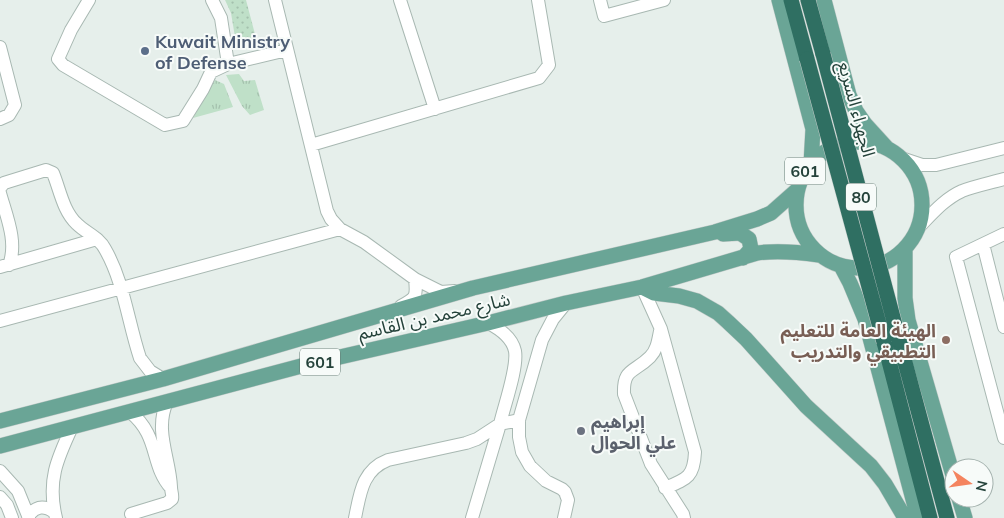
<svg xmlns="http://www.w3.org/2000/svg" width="1004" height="518" viewBox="0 0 1004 518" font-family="Mulish,'Noto Sans Arabic',sans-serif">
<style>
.grass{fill:url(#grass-tufts)}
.garden{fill:url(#garden-dots)}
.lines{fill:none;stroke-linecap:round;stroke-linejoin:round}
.minor-casing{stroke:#a8b8b2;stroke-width:14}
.major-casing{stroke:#c2cac8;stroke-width:16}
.highway-casing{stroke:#c2cac8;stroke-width:16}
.minor{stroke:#fff;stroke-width:12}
.major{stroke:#6aa596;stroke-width:15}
.highway{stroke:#2f6f62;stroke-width:15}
.highway-bridge-casing{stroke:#c2cac8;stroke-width:16;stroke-linecap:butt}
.highway-bridge{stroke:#2f6f62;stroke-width:15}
.service-dot{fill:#5c6f8a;stroke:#f7fbf9;stroke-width:2}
.education-dot{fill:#8d6e63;stroke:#f7fbf9;stroke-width:2}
.worship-dot{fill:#6b7280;stroke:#f7fbf9;stroke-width:2}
.labels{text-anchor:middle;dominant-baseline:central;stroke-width:4;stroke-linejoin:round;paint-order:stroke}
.shield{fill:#f7fbf9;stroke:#637a73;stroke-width:1}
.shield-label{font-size:16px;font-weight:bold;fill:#24423a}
.service-label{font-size:18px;font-weight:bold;fill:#4e5e75;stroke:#f7fbf9;text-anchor:start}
.street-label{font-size:18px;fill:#24423a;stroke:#f7fbf9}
.education-label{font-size:18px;font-weight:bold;fill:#785e54;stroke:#f7fbf9;text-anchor:end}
.worship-label{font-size:18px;font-weight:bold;fill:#5b616d;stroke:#f7fbf9;text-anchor:start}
</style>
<defs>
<pattern id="grass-tufts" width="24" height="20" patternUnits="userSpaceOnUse" patternTransform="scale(1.25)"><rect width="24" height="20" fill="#bfe0c8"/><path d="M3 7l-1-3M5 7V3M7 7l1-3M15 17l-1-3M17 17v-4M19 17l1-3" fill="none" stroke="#a4c1ad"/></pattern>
<pattern id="garden-dots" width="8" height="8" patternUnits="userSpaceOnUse" patternTransform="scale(1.25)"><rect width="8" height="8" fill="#bfe0c8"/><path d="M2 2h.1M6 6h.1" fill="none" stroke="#a4c1ad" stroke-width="1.8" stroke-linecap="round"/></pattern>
</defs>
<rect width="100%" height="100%" fill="#e6efeb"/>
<path class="grass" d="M239,74l5,7 11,-1 9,30 -14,5 -8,-9 -16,-31z
M215,80l9,4 9,23 -40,11z"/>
<path class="garden" d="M225,0h21l10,38 -20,5 -5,-30z"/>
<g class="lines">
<defs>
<path id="minor" d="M89,0l-18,30 -13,29 5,6 102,60 18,-4 20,-32 8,-17 17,-8 59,-14
M212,0l9,18 7,46
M275,0l52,211 4,8 9,10 24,13 51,37 26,13 14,-1
M400,0l35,109
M600,0l4,16 60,-16
M0,47l15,58 -6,10 -9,4
M311,145l228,-67 10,-13 -11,-65
M901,158l21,7h14l68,-17
M0,188l4,-5 42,-13 7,3c7,17 10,38 24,51 9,9 22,13 28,25 19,33 23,73 35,109l10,13 13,8
M0,193c6,22 18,49 9,72
M917,229c14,-14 27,-30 45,-38 13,-5 28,-8 42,-12
M1004,234l-48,23 48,181
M983,244l21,83
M0,267l97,-28
M642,287l19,42 34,123c-1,25 -8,27 -30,36
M401,306c15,-8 16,-9 14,-27
M0,321l340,-92
M488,323c12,6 24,14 27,28 3,17 -11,55 -15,73l19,-4
M660,331c-2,10 -3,19 -10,26 -16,16 -27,11 -26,37l27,70 32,50 1,4
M130,412c30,24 20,53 41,76
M0,471l18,20 11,27
M0,497l7,8 5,13
M131,514l36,-11 5,-4c1,-4 -1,-7 -1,-12 -1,-28 -17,-57 -4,-85
M28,516c8,-10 16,-11 26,-4
M56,518c-9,-37 1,-59 16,-91
M355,518c5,-24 7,-48 33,-58l78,-17 11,-4 23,-15 -28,94
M564,518l4,-18 -3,-8 -3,-3 -16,-8 -16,-15 -8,-14 -3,-15v-17l23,-80 11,-21 13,-16"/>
<path id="major" d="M779,0l34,129 -2,35
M824,0l25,95 7,16 9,13 21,23
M796 205a63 63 0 1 1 126 0a63 63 0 1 1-126 0Z
M723,234l17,-1 9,6 2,10 -8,9
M905,249v49l3,22 46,159
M841,266l9,17 15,36 53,199
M642,287l12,6 25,3 18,5 21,12 10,9 18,17 60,67 65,60 14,18 20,34
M0,421l163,-42 310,-91 242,-56 42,-13 14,-6 26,-23
M0,446l305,-81 183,-42 78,-20 76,-16 115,-34c21,-3 41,-1 62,2
M959,498l6,20"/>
<path id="highway" d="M791,0l16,59
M808,0l15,54
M899,340l48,178
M884,342l46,176"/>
</defs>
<use href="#minor" class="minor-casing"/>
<use href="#major" class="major-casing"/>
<use href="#highway" class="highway-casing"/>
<use href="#minor" class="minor"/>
<use href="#major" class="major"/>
<use href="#highway" class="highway"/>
<defs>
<path id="highway-bridge" d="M823,54l76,286
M807,59l77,283"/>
</defs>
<use href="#highway-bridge" class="highway-bridge-casing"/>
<use href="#highway-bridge" class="highway-bridge"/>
</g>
<circle class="service-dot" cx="145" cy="51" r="5"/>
<circle class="education-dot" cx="946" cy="340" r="5"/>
<circle class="worship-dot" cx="581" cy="431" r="5"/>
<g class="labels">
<g class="shield">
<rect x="785" y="157.5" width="40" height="27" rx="4"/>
<rect x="846" y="183.5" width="30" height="27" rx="4"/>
<rect x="300" y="348.5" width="40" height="27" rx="4"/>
</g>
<g class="shield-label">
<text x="805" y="171">601</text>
<text x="861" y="197">80</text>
<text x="320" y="362">601</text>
</g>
<g class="service-label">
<text x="155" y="41">Kuwait Ministry<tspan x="155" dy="21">of Defense</tspan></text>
</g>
<g class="street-label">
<text transform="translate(857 109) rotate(75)">الجهراء السريع</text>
<text transform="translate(434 316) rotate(-13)">شارع محمد بن القاسم</text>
</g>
<g class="education-label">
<text x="936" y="330">الهيئة العامة للتعليم<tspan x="936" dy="21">التطبيقي والتدريب</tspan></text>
</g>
<g class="worship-label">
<text x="591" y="421">إبراهيم<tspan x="591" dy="21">علي الحوال</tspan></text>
</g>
</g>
<g transform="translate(969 483) rotate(103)"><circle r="24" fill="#f7fbf9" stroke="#a3b1ad"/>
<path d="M0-4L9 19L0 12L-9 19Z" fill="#f4845f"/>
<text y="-8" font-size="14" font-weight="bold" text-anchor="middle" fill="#24423a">N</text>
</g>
</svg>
